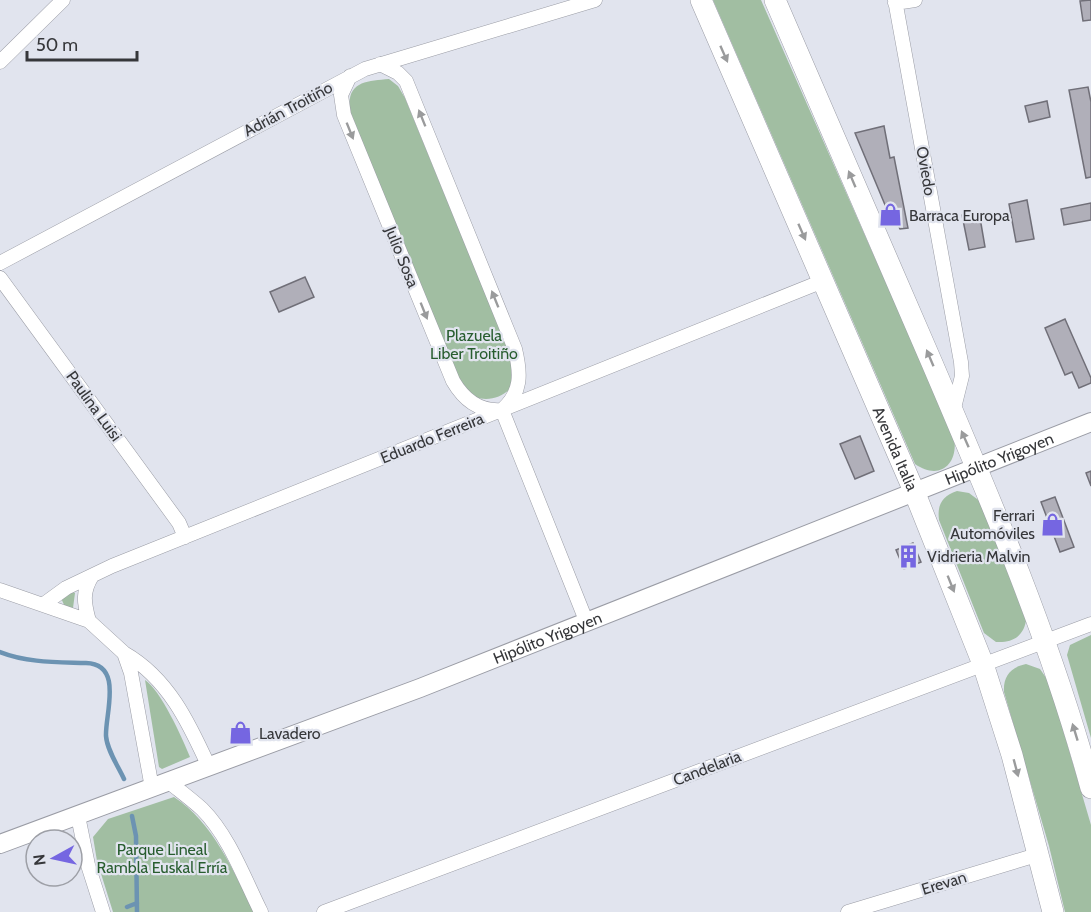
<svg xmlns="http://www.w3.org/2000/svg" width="1091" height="912" viewBox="0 0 1091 912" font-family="Cabin,sans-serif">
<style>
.green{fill:#a1bea2}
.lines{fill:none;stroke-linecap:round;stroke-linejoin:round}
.stream{stroke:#6c93b2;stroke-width:4.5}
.building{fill:#b0afb9;stroke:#706f78;stroke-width:1.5}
.street-casing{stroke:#9a9ca5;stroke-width:15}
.secondary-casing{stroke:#9a9ca5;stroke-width:20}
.primary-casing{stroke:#9a9ca5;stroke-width:22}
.street{stroke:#fff;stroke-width:14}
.secondary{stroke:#fff;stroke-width:18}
.primary{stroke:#fff;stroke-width:21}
.oneway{fill:#9a9b9c}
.labels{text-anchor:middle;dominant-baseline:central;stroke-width:4.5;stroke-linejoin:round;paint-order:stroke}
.street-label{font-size:16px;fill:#36373a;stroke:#e1e4ee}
.poi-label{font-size:16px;fill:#36373a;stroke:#e1e4ee;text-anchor:start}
.park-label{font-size:16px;fill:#285d2f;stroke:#e1e4ee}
</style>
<rect width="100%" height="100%" fill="#e1e4ee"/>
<path class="green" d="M713,0h48l193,437c5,28 -15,44 -39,27z
M389,79l9,7 7,12 106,259 4,26c-13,18 -32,20 -51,10l-114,-282c-4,-30 17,-30 39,-32z
M957,491l12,2 12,9 45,119c-3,16 -14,22 -30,21l-12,-9 -45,-113c-2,-15 3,-24 18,-29z
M71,591l4,2 -2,15 -8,-1 -4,-9z
M1091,635v103l-24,-83 3,-10z
M1026,664l14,5 9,13 42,143v87h-26l-16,-66 -45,-154c-1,-16 7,-25 22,-28z
M145,680c15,9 38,59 45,77l-28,12 -3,-2z
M174,797c39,25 60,75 80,115h-141l-16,-51 -4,-24 15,-18z"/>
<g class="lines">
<path class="stream" d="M0,652c28,11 57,10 86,11 38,1 19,51 20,73 1,14 12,30 18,43
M132,816l4,20 1,76
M127,907l10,-4"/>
</g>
<path class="building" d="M1091,0v20l-8,1 -3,-20z
M1088,87l3,15v75l-5,1 -17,-88z
M1047,101l3,16 -21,5 -4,-16z
M884,126l6,32 4,-1 14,71 -8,1 -9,-17h-3l-33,-79z
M1027,200l7,39 -18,3 -7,-38z
M1091,203v17l-27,5 -3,-16z
M979,212l6,35 -16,3 -7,-35z
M305,277l9,20 -35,15 -9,-20z
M1065,319l26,59v5l-12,5 -7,-16 -7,3 -20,-47z
M860,436l14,35 -19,8 -15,-35z
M1091,471v15l-5,-13z
M1055,497l19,50 -14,5 -19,-50z
M913,543l8,19 -17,7 -8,-19z
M245,723l5,12 -11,4 -5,-1 -4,-9z"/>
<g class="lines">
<defs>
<path id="street" d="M895,0l66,362 1,14 -9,36
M895,3l20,-3
M0,62l63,-62
M350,76l-9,19 3,20 109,266c11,19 26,31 49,29 20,-18 19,-36 13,-61l-109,-268 -8,-8 -18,-9
M0,263l365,-194 230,-69
M0,278l179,245 6,14
M502,410l85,213
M0,590l89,31 35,32 7,20 21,115
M44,604l22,-16 46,-22 711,-285
M89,621c-5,-18 -7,-29 3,-45
M124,653c44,25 65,70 85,114
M169,782c11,9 22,17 33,27 27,27 42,69 59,103
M78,816l10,49 15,47
M324,912l767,-288
M848,912l192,-58"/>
<g id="secondary">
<path id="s1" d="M0,844l420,-156 671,-266"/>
</g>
<g id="primary">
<path id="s2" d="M701,0l213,491 69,173 29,91 41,157"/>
<path d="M775,0c52,121 104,242 157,363 60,140 119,278 159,425"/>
</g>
</defs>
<use href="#street" class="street-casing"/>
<use href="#secondary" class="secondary-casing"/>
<use href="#primary" class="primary-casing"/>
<use href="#street" class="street"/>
<use href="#secondary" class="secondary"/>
<use href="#primary" class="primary"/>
</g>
<defs><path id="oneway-solid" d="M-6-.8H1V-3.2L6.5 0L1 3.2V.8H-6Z" transform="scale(1.5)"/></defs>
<g class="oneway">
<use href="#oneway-solid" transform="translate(724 54) rotate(66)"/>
<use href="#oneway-solid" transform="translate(422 118) rotate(-112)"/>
<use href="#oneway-solid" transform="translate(350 131) rotate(68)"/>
<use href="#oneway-solid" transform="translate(852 179) rotate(-113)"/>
<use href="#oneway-solid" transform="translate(802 232) rotate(66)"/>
<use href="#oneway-solid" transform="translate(495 299) rotate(-112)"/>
<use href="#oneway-solid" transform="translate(424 311) rotate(68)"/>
<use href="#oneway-solid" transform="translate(930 358) rotate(-113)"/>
<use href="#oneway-solid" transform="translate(965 439) rotate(-114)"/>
<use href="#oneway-solid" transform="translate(951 584) rotate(68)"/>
<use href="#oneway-solid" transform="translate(1075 732) rotate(-107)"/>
<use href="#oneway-solid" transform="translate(1016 768) rotate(75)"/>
</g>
<defs>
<symbol id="shop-bare" viewBox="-9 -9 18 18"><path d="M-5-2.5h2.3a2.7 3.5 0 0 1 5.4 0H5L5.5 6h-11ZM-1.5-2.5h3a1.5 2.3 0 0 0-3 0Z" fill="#7566e1" stroke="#e1e4ee" stroke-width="2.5" paint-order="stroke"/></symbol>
<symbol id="building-bare" viewBox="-9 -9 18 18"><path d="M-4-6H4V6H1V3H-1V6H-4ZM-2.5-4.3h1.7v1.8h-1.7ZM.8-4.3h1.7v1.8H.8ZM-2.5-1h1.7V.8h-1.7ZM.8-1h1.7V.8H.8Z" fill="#7566e1" stroke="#e1e4ee" stroke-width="2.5" paint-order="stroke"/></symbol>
</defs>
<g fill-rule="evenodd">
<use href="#shop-bare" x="874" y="198" width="33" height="33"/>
<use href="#shop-bare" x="1036" y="508" width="33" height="33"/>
<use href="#building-bare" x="892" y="540" width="33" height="33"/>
<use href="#shop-bare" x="224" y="716" width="33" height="33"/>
</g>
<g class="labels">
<g class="street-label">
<text transform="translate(288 109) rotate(-28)">Adrián Troitiño</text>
<text transform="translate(926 171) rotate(80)">Oviedo</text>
<text transform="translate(402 257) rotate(68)">Julio Sosa</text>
<text transform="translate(94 406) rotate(54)">Paulina Luisi</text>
<text transform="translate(432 438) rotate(-22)">Eduardo Ferreira</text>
<text stroke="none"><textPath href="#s2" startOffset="489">Avenida Italia</textPath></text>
<text stroke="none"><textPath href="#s1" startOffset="1071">Hipólito Yrigoyen</textPath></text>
<text stroke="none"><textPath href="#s1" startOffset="585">Hipólito Yrigoyen</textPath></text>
<text transform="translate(707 768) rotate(-21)">Candelaria</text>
<text transform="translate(944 883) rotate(-17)">Erevan</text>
</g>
<g class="poi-label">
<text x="909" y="215">Barraca Europa</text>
<text x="1035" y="515" text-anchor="end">Ferrari<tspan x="1035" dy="18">Automóviles</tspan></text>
<text x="927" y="556">Vidrieria Malvin</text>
<text x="259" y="733">Lavadero</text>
</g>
<g class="park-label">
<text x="474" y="335">Plazuela<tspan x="474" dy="18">Liber Troitiño</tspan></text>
<text x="162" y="849">Parque Lineal<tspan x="162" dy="18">Rambla Euskal Erría</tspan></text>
</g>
</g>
<g transform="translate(54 858) rotate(262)"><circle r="28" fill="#e1e4ee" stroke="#9d9fa6" stroke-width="1.5"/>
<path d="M0-4.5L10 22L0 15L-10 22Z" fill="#7566e1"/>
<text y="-9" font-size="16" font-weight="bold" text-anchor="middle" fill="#36373a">N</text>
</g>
<path d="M27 51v9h110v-9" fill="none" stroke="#36373a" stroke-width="3"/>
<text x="36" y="51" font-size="18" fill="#36373a" stroke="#e1e4ee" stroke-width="4.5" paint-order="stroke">50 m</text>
</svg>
